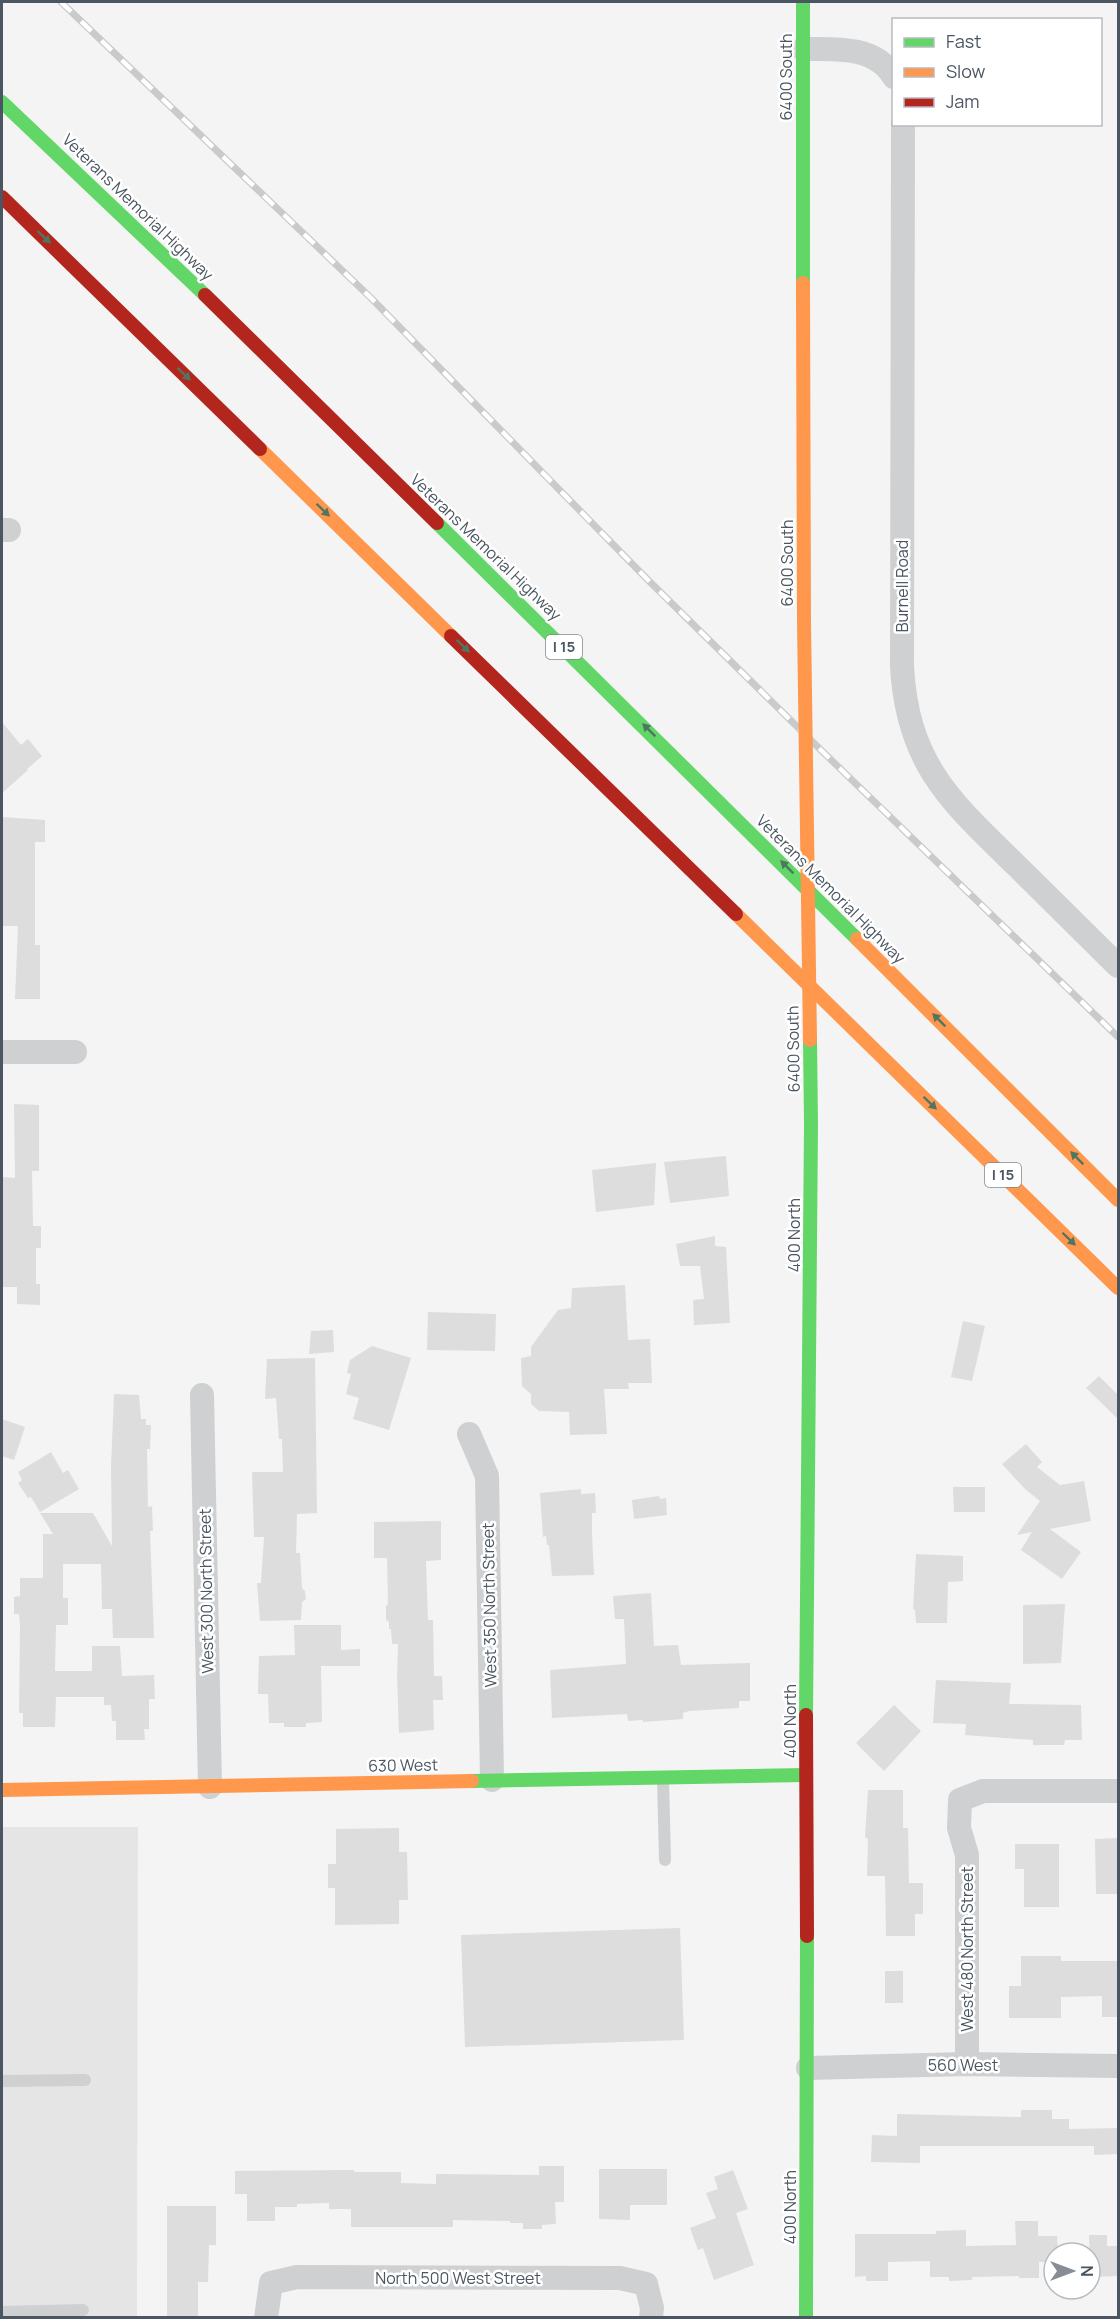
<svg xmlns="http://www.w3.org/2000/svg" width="1120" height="2319" font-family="Manrope,sans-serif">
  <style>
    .education { fill: #e6e5e6 }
    .building { fill: #ddddde }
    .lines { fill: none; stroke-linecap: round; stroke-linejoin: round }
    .lane { stroke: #ced0d2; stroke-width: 12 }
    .street { stroke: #ced0d2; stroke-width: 24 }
    .fast { stroke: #63d668; stroke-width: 14 }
    .slow { stroke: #ff974d; stroke-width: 14 }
    .jam { stroke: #b3261e; stroke-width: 14 }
    .rail-casing { stroke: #c9cacc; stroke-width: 7 }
    .rail { stroke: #fff; stroke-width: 4.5; stroke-dasharray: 14; stroke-linecap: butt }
    .fast-bridge { stroke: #63d668; stroke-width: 14 }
    .slow-bridge { stroke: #ff974d; stroke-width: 14 }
    .oneway { fill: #507663 }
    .labels { text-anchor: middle; stroke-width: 5; stroke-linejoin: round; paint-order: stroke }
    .shield { fill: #fff; stroke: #808990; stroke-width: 1.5 }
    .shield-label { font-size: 15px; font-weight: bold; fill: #4a5661 }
    .street-label { font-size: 16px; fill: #4a5661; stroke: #fff }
  </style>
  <rect width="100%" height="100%" fill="#f4f4f4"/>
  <!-- education -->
  <polygon class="education" points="2,1827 138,1827 137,2317 2,2318"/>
  <!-- building -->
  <g class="building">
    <polygon points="2,722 21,745 28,739 42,756 27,769 28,770 2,793"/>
    <polygon points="2,817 45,820 45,842 35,842 35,945 40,945 40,999 15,999 18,926 2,926"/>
    <polygon points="14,1104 39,1105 39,1171 32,1171 33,1226 41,1226 41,1248 36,1248 36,1284 40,1284 40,1305 17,1304 17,1287 2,1287 2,1177 15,1178"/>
    <polygon points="726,1156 729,1196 670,1203 664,1162"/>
    <polygon points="656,1163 654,1205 596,1212 592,1170"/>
    <polygon points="715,1236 715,1246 726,1247 730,1323 694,1325 693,1300 704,1299 700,1266 680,1266 676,1244"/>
    <polygon points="625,1285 628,1340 650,1339 652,1383 628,1383 629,1389 604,1389 607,1434 570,1435 569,1412 539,1411 531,1404 531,1394 522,1386 521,1358 531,1356 531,1347 558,1310 571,1308 572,1288"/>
    <polygon points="428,1312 496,1314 495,1351 427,1350"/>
    <polygon points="963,1321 985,1326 972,1381 951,1377"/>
    <polygon points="333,1330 334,1352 309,1354 311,1331"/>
    <polygon points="372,1346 411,1358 389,1430 353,1419 359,1398 346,1394 351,1374 347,1373 350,1360"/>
    <polygon points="315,1358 317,1513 297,1514 296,1553 300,1553 302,1588 305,1591 306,1599 302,1602 301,1620 260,1621 257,1583 261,1583 264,1537 254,1537 252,1472 283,1472 282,1439 279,1439 276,1398 265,1399 267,1359"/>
    <polygon points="1099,1376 1119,1396 1119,1420 1086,1388"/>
    <polygon points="114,1394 139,1395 141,1419 146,1419 146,1425 151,1425 150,1449 147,1449 148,1507 152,1506 153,1531 150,1531 154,1638 113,1638 112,1609 102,1609 101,1564 63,1564 63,1598 68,1598 68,1625 56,1625 55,1671 92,1671 92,1646 120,1646 122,1676 154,1675 155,1699 149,1699 149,1729 144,1729 145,1740 116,1740 116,1721 112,1721 111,1705 104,1705 104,1697 56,1697 55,1727 23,1727 23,1713 19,1713 20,1625 19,1614 14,1614 14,1597 20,1596 20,1578 43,1578 43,1534 53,1534 40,1513 93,1513 112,1546 111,1466"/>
    <polygon points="2,1419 25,1427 14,1460 2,1456"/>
    <polygon points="1026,1444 1042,1462 1037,1467 1060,1485 1084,1481 1091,1521 1050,1529 1081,1552 1062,1579 1021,1550 1032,1532 1017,1535 1040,1501 1025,1489 1002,1464"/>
    <polygon points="51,1452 63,1473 68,1470 79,1489 40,1512 31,1497 28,1498 18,1483 22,1480 18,1472"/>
    <polygon points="953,1487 985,1487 985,1512 954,1512"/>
    <polygon points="581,1489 581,1494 595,1493 596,1513 592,1513 592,1534 594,1575 552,1576 549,1545 547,1545 546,1536 543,1537 540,1493"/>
    <polygon points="659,1496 660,1499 666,1498 667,1515 634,1519 632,1500"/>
    <polygon points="441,1521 441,1560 426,1561 428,1620 433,1620 434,1676 442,1676 443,1700 433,1700 434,1730 399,1733 397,1677 398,1644 392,1644 391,1629 389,1629 389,1622 386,1620 386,1606 388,1604 387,1558 374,1558 374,1522"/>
    <polygon points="916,1554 963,1556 963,1581 948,1582 947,1623 916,1623 915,1609 913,1610"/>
    <polygon points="651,1593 654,1646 678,1645 681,1665 750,1663 750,1701 739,1701 739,1708 689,1711 683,1713 683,1719 643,1722 643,1720 628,1721 627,1714 552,1718 550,1670 626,1664 624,1619 615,1619 613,1596"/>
    <polygon points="1065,1604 1061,1663 1023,1664 1023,1605"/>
    <polygon points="294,1625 341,1625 341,1650 360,1649 360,1666 321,1666 322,1722 306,1723 306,1727 284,1727 284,1723 269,1723 268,1694 258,1694 259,1656 295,1655"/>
    <polygon points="936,1680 1011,1683 1009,1704 1081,1705 1082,1740 1065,1740 1064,1745 1033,1745 1033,1740 965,1735 966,1724 933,1723"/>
    <polygon points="894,1705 921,1731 884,1771 856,1743"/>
    <polygon points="868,1790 903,1790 903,1828 908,1828 909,1883 923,1883 923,1914 915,1914 915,1936 886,1936 885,1876 867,1876 868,1839 865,1837"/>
    <polygon points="399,1828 399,1852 407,1852 408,1900 399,1900 399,1924 335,1925 335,1888 328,1888 328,1864 336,1864 336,1829"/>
    <polygon points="1119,1838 1119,1894 1096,1894 1095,1839"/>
    <polygon points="1015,1844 1059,1844 1059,1907 1024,1907 1024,1869 1015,1869"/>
    <polygon points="680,1928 684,2040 465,2047 461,1935"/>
    <polygon points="1021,1956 1061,1956 1061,1961 1119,1961 1119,2017 1102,2017 1102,1996 1061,1997 1061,2018 1009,2018 1009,1986 1021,1986"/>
    <rect x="885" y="1971" width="18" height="32"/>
    <polygon points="1021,2110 1052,2110 1052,2119 1069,2119 1069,2129 1119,2128 1119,2154 1094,2155 1094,2146 920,2146 920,2163 871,2162 872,2135 897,2136 897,2114 1021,2117"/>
    <polygon points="539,2166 564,2166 564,2202 555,2202 556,2224 542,2225 542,2229 523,2229 523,2223 510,2223 510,2221 453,2220 453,2227 351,2227 351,2209 329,2209 329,2203 297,2204 297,2207 275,2207 275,2221 247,2221 247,2194 235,2194 235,2171 354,2170 354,2172 401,2172 401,2183 436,2184 436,2174 539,2175"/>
    <polygon points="599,2169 667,2169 667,2205 630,2205 630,2220 599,2219"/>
    <polygon points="733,2170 748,2209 736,2213 754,2265 714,2280 703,2248 698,2250 690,2228 716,2218 706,2193 718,2189 714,2177"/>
    <polygon points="167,2206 216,2206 216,2245 209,2245 208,2282 198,2282 198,2318 167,2318"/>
    <polygon points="1015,2221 1038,2221 1038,2236 1057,2236 1058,2253 1054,2253 1054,2262 1039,2262 1039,2278 1019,2278 1019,2276 972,2277 972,2280 949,2281 949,2277 930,2277 930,2261 888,2262 888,2281 866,2281 866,2276 855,2277 855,2234 936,2234 936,2231 966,2230 966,2246 1016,2245"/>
    <polygon points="1089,2235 1107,2235 1107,2246 1119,2246 1119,2276 1090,2277"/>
  </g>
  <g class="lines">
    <!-- lane -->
    <g class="lane">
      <polyline points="663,1778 665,1860"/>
      <polyline points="2,2081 85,2080"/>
      <polyline points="2,2312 83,2310"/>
    </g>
    <!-- street -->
    <g class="street">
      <path d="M 803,49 C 834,49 875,45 894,77"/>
      <path d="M 903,124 L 902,666 C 907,764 951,802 1017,866 C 1051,900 1085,933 1118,966"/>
      <polyline points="2,530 9,530"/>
      <polyline points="2,1052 75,1052"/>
      <polyline points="202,1395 210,1787"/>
      <polyline points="469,1434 487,1476 492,1780"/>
      <polyline points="967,2064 967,1855 959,1828 960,1800 983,1791 1118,1791"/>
      <polyline points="808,2068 967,2064 1118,2066"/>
      <polyline points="266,2318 271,2283 297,2277 620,2278 646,2284 652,2308 651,2318"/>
    </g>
    <!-- fast -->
    <g class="fast">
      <polyline points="803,2 803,283"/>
      <polyline points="2,102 205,295"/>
      <polyline points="437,523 857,939"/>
      <polyline points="806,1715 811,1124"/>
      <polyline points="472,1781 806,1775"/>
      <polyline points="806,2318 807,1936"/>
    </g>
    <!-- slow -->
    <g class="slow">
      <polyline points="803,283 804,622"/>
      <polyline points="260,449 451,636"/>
      <polyline points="736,914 1118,1288"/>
      <polyline points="857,939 1118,1200"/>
      <polyline points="2,1790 472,1781"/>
    </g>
    <!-- jam -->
    <g class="jam">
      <polyline points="2,197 260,449"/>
      <polyline points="205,295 437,523"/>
      <polyline points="451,636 736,914"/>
      <polyline points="806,1715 807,1936"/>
    </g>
    <defs>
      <polyline id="rail" points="61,2 370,297 648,580 824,753 1118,1037"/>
    </defs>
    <!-- rail casing -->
    <use href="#rail" class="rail-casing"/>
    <!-- rail -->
    <use href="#rail" class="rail"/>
    <!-- fast-bridge -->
    <polyline class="fast-bridge" points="810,1040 811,1124"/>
    <!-- slow-bridge -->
    <polyline class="slow-bridge" points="804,622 810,1040"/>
  </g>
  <!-- one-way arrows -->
  <defs><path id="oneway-solid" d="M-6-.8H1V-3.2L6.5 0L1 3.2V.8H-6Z" transform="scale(1.5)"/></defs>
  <g class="oneway">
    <use href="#oneway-solid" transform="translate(44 237) rotate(43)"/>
    <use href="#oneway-solid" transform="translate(184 374) rotate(44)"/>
    <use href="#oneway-solid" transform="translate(323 510) rotate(44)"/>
    <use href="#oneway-solid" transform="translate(463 646) rotate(44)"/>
    <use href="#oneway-solid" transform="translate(649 730) rotate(-135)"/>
    <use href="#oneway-solid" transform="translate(787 867) rotate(-135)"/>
    <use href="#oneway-solid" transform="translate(939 1020) rotate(-135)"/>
    <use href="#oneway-solid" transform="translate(930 1103) rotate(44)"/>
    <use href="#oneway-solid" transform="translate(1077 1158) rotate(-135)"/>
    <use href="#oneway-solid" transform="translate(1069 1239) rotate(44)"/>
  </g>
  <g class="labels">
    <!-- shield labels -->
    <g class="shield">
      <rect x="546" y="635" width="36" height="24" rx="4.5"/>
      <rect x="985" y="1163" width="36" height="24" rx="4.5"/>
    </g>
    <g class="shield-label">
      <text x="564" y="652">I 15</text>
      <text x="1003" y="1180">I 15</text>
    </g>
    <!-- street labels -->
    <g class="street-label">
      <text transform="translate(786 77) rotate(-90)" y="6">6400 South</text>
      <text transform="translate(138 207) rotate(44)" y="6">Veterans Memorial Highway</text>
      <text transform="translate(486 547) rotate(44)" y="6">Veterans Memorial Highway</text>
      <text transform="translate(787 563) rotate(-90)" y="6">6400 South</text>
      <text transform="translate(902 586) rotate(-90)" y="6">Burnell Road</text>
      <text transform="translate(831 889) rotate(45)" y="6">Veterans Memorial Highway</text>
      <text transform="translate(793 1049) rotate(-91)" y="6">6400 South</text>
      <text transform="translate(794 1235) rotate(-90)" y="6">400 North</text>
      <text transform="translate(206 1591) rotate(-91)" y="6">West 300 North Street</text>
      <text transform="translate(489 1605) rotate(-91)" y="6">West 350 North Street</text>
      <text transform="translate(790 1721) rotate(-90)" y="6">400 North</text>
      <text transform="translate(403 1765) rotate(-1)" y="6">630 West</text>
      <text transform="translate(967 1949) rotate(-90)" y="6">West 480 North Street</text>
      <text x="963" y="2071">560 West</text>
      <text transform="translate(790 2207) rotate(-90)" y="6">400 North</text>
      <text x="458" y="2284">North 500 West Street</text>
    </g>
  </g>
  <!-- border -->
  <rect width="1120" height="2319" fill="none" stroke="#4a5661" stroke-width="6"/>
  <!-- legend -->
  <rect x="892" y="18" width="210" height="108" fill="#ffffff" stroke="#b7bbc0" stroke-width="1.5"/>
  <rect x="904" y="38" width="30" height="9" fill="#63d668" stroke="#b7bbc0" stroke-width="1.5"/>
  <text x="946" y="48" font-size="18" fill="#4a5661">Fast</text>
  <rect x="904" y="68" width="30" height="9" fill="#ff974d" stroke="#b7bbc0" stroke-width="1.5"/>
  <text x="946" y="78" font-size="18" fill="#4a5661">Slow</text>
  <rect x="904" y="98" width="30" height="9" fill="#b3261e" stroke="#b7bbc0" stroke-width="1.5"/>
  <text x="946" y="108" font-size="18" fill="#4a5661">Jam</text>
  <!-- north arrow -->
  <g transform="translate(1072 2271) rotate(90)"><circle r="28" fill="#ffffff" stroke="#b7bbc0" stroke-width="1.5"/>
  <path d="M0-4.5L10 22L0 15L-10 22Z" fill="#868d94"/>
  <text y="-9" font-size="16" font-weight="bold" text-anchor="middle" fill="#4a5661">N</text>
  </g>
</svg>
